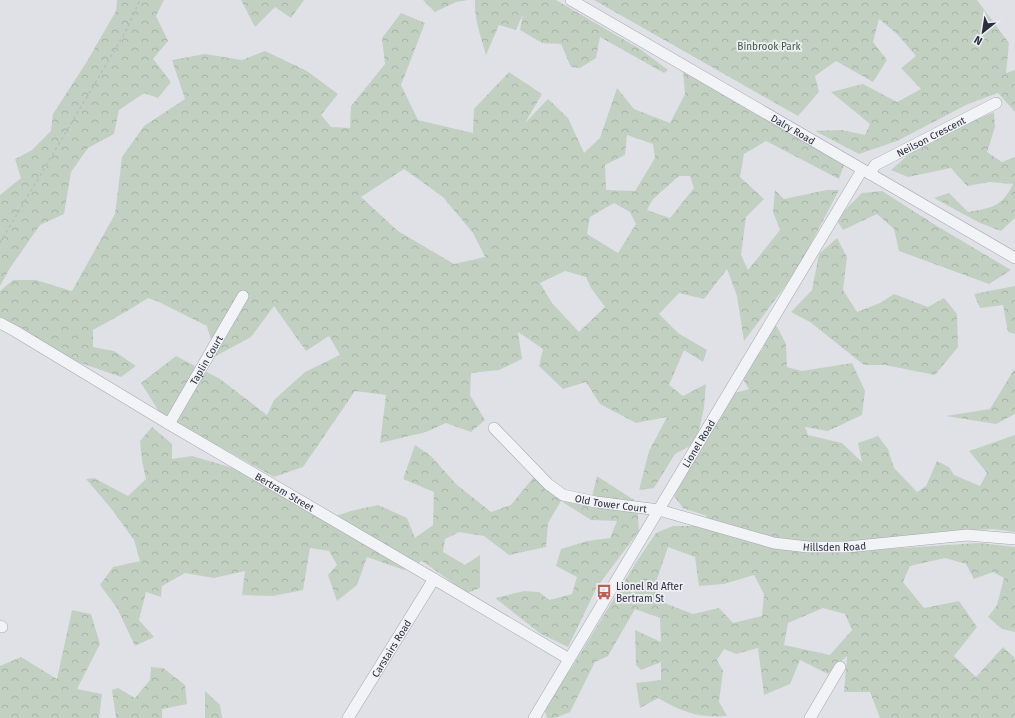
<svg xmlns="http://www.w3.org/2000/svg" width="1015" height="718" font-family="'Fira Sans',sans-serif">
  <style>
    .forest { fill: url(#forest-crowns); fill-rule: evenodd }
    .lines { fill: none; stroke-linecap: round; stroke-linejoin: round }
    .minor-casing { stroke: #a6a7b1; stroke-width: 12 }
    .path { stroke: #babcc2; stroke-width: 1.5; stroke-dasharray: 3 3; stroke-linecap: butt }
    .minor { stroke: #f2f3f6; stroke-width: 11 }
    .labels { text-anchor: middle; stroke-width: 3.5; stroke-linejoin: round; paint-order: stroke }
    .park-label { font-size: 10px; fill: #39573b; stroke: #eff0f5 }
    .street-label { font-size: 10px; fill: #2b2d3d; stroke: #eff0f5 }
    .poi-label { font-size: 10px; fill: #2b2d3d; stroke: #eff0f5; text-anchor: start }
  </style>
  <defs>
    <pattern id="forest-crowns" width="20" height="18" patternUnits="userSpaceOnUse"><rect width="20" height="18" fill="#c2d0c2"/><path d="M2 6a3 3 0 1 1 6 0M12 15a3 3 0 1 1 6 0" fill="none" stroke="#a7b3a8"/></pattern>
  </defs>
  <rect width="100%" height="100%" fill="#e0e1e7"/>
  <!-- forest -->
  <g class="forest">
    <polygon points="117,0 164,0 156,16 168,41 153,59 171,82 158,98 144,93 119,110 114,134 88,148 71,172 64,214 40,225 10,268 0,286 0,195 21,178 15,159 32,150 51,131 53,114 86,63 116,11"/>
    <polygon points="241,0 304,0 291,18 275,7 255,27"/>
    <polygon points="423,0 468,0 456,2 435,12"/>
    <path d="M 475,0 L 556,0 L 640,49 L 668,70 L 664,73 L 600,37 L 596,58 L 580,68 L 571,67 L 561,44 L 542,43 L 520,30 L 523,14 L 516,30 L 499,25 L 486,55 C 481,37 474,19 475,0 Z"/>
    <polygon points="594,0 977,0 1009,43 1006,73 1015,70 1015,112 998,93 968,104 897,141 859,154 815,131 842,130 865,135 870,124 831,92 863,84 897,102 921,89 901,68 916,56 897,34 879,19 873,42 887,60 873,82 836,61 815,76 819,92 798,116"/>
    <path d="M 401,13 L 425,23 L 401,85 L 418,120 L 473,133 L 474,109 L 509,72 L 542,94 L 525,123 L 548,99 L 568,118 L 584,153 L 600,138 L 617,88 L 634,109 L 670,123 L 685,94 L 683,70 L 844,165 L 839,179 L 766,141 L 744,154 L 740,177 L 764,199 L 746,217 L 741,255 L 748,270 L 780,230 L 773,212 L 775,190 L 784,199 L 827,190 L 839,190 L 796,272 L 744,341 L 737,296 L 727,269 L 704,299 L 679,293 L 659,314 L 678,333 L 707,350 L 703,362 L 684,350 L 669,385 L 683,396 L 706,384 L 704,408 L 696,443 L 675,454 L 654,488 L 639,490 L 649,451 L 667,417 L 636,423 L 600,404 L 586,382 L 563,389 L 539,366 L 543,349 L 518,332 L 522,359 L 499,370 L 471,373 L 470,395 L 485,420 L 471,432 L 446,423 L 426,432 L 380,443 L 386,395 L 355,391 L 303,467 L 274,477 L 160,413 L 141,383 L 176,356 L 220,379 L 267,415 L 274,400 L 305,372 L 340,355 L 329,336 L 306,351 L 274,306 L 251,337 L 216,356 L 207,326 L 157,301 L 148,298 L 129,310 L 93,330 L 93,347 L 114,351 L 136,366 L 121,377 L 78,362 L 33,340 L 4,318 L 0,317 L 0,291 L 13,280 L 36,280 L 72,291 L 115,214 L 122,157 L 144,126 L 185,99 L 172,60 L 205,54 L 242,60 L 265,51 L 307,71 L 338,94 L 321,115 L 331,127 L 350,128 L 351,106 L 385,64 L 382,38 ZM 627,135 L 653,144 L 655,158 L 635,191 L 606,190 L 605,165 L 625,155 ZM 404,169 L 443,197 L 473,233 L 485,257 L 454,264 L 398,231 L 361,197 ZM 679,176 L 690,176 L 694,188 L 670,218 L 647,210 L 653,199 ZM 614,203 L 630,212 L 636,224 L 618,253 L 587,234 L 590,217 ZM 565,271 L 586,277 L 591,288 L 605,307 L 579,332 L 552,303 L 540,283 Z"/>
    <path d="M 994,112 L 995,127 L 987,152 L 1002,162 L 1015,157 L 1015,218 L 1001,231 L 980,223 L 934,198 L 949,193 L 968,212 C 991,208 1002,207 1013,184 L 990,182 L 967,186 L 951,168 L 908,177 L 891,170 L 923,142 Z"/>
    <polygon points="882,191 937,226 1011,270 989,284 899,251 894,229 877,214 843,230 836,219 862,193"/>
    <polygon points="837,238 847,257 843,290 857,312 880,303 894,294 928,307 944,298 957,314 958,347 935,375 885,365 864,365 810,322 791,312 812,290 819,254"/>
    <polygon points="1015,286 1015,334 1008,332 1003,305 980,308 974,294"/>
    <path d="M 775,323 L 786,344 L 787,367 L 802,371 L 852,363 L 865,391 L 862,415 L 828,431 L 805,427 L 808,435 L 842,443 L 862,462 L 858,443 L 878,436 L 888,449 L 894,468 L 917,492 L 926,486 L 937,461 L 949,467 L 954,475 L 980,486 L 987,473 L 969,451 L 1015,435 L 1015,532 L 993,529 L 947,532 L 866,542 L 886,549 L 979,543 L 1015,547 L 1015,632 L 1002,629 L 988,617 L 997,605 L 1004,578 L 993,572 L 974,579 L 966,564 L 945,558 L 910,566 L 903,582 L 924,608 L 959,601 L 977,627 L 954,656 L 976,677 L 1003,647 L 1015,658 L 1015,718 L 880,718 L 870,692 L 844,692 L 847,656 L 828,674 L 800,660 L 790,684 L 764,695 L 758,648 L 736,654 L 724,649 L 717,660 L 723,671 L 719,702 L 727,716 C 698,718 682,712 658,698 L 640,708 L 636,683 L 661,680 L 661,662 L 641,670 L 636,665 L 635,630 L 661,642 L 660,618 L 635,609 L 608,656 L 595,662 L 570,712 L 555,718 L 547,718 L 543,706 L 572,667 L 637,561 L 656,533 L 673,526 L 700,526 L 707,516 L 683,508 L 674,496 L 728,395 L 749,389 L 741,376 L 762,350 ZM 668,547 L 695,557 L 699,586 L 724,584 L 754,575 L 764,594 L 762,616 L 733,623 L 719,608 L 693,614 L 667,604 L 654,588 ZM 823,608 L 845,614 L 852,630 L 830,655 L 784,645 L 788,623 Z"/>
    <polygon points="1015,368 1015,414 996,424 946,416 990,409"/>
    <polygon points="152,427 172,444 172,459 192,456 233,468 323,520 351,511 378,505 407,518 415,538 433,525 434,492 403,479 415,445 431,456 456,484 491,512 511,505 541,468 557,495 591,501 597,476 637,502 639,531 597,587 568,647 541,634 495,598 524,591 539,592 549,600 572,594 577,577 556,566 561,549 587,541 610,538 617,521 591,520 561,501 548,523 546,547 509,555 484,536 459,532 445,539 443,552 465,565 480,555 480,588 467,593 422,561 404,570 367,557 357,585 337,601 328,575 337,565 329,551 310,548 303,590 273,596 242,595 245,571 214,578 185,573 162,586 161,597 146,592 139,620 154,637 135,646 117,608 100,585 113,567 140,561 134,540 110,507 86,479 94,478 128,496 146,479 142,461 140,441"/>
    <polygon points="72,610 91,614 100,644 77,689 102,694 99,718 0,718 0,666 21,657 57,679"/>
    <polygon points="151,667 163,668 185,685 187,704 162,709 162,718 116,718 112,690 118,688 135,698 150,680"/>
    <polygon points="205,691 220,705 222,718 205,718"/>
  </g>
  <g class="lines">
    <defs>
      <g id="minor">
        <path id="s1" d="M 571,0 L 1015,258"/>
        <path id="s2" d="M 870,174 L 875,165 L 996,103"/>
        <path id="s3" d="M 0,323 L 15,331 L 169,424 L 434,579 L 569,659"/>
        <path id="s4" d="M 169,424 L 243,296"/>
        <path id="s5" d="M 494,428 L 548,484 L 563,495 L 596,502 L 659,510 L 774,543 L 808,547 L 847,547 L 967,535 L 1015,539"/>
        <polyline points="0,626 2,627"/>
        <path id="s6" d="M 348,718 L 434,579"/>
        <path id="s7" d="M 534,718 L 862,170"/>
        <polyline points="810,718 840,667"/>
      </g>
    </defs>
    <!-- minor casing -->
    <use href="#minor" class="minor-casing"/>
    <!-- path -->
    <polyline class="path" points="0,243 126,31 140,0"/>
    <!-- minor -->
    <use href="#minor" class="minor"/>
  </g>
  <!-- icons -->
  <defs>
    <symbol id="bus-bare" viewBox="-9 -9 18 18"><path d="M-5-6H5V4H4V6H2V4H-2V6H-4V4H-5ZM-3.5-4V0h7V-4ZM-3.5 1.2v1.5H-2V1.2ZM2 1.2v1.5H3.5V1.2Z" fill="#bf5c53" stroke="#eff0f5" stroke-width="2.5" paint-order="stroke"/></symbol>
  </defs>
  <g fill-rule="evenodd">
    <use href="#bus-bare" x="593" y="581" width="22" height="22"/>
  </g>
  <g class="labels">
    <!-- park labels -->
    <g class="park-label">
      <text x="769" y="50">Binbrook Park</text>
    </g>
    <!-- street labels -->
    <g class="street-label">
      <text dy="4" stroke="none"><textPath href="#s1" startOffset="257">Dalry Road</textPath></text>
      <text dy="4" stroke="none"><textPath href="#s2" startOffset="73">Neilson Crescent</textPath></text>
      <text dy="4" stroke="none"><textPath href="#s4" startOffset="74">Taplin Court</textPath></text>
      <text dy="4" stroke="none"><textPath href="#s7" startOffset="320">Lionel Road</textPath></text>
      <text dy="4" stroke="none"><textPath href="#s3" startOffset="331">Bertram Street</textPath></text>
      <text dy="4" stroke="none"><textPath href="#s5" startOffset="145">Old Tower Court</textPath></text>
      <text dy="4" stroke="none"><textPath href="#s5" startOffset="374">Hillsden Road</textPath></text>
      <text dy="4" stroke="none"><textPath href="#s6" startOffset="82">Carstairs Road</textPath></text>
    </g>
    <!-- poi labels -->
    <g class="poi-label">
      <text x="616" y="590">Lionel Rd After<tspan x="616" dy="12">Bertram St</tspan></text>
    </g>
  </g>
  <!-- north arrow -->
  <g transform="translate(983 32) rotate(210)" stroke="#eff0f5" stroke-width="3" paint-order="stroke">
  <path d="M0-3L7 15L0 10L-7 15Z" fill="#2b2d3d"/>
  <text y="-6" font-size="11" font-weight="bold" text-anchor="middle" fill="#2b2d3d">N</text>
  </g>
</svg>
